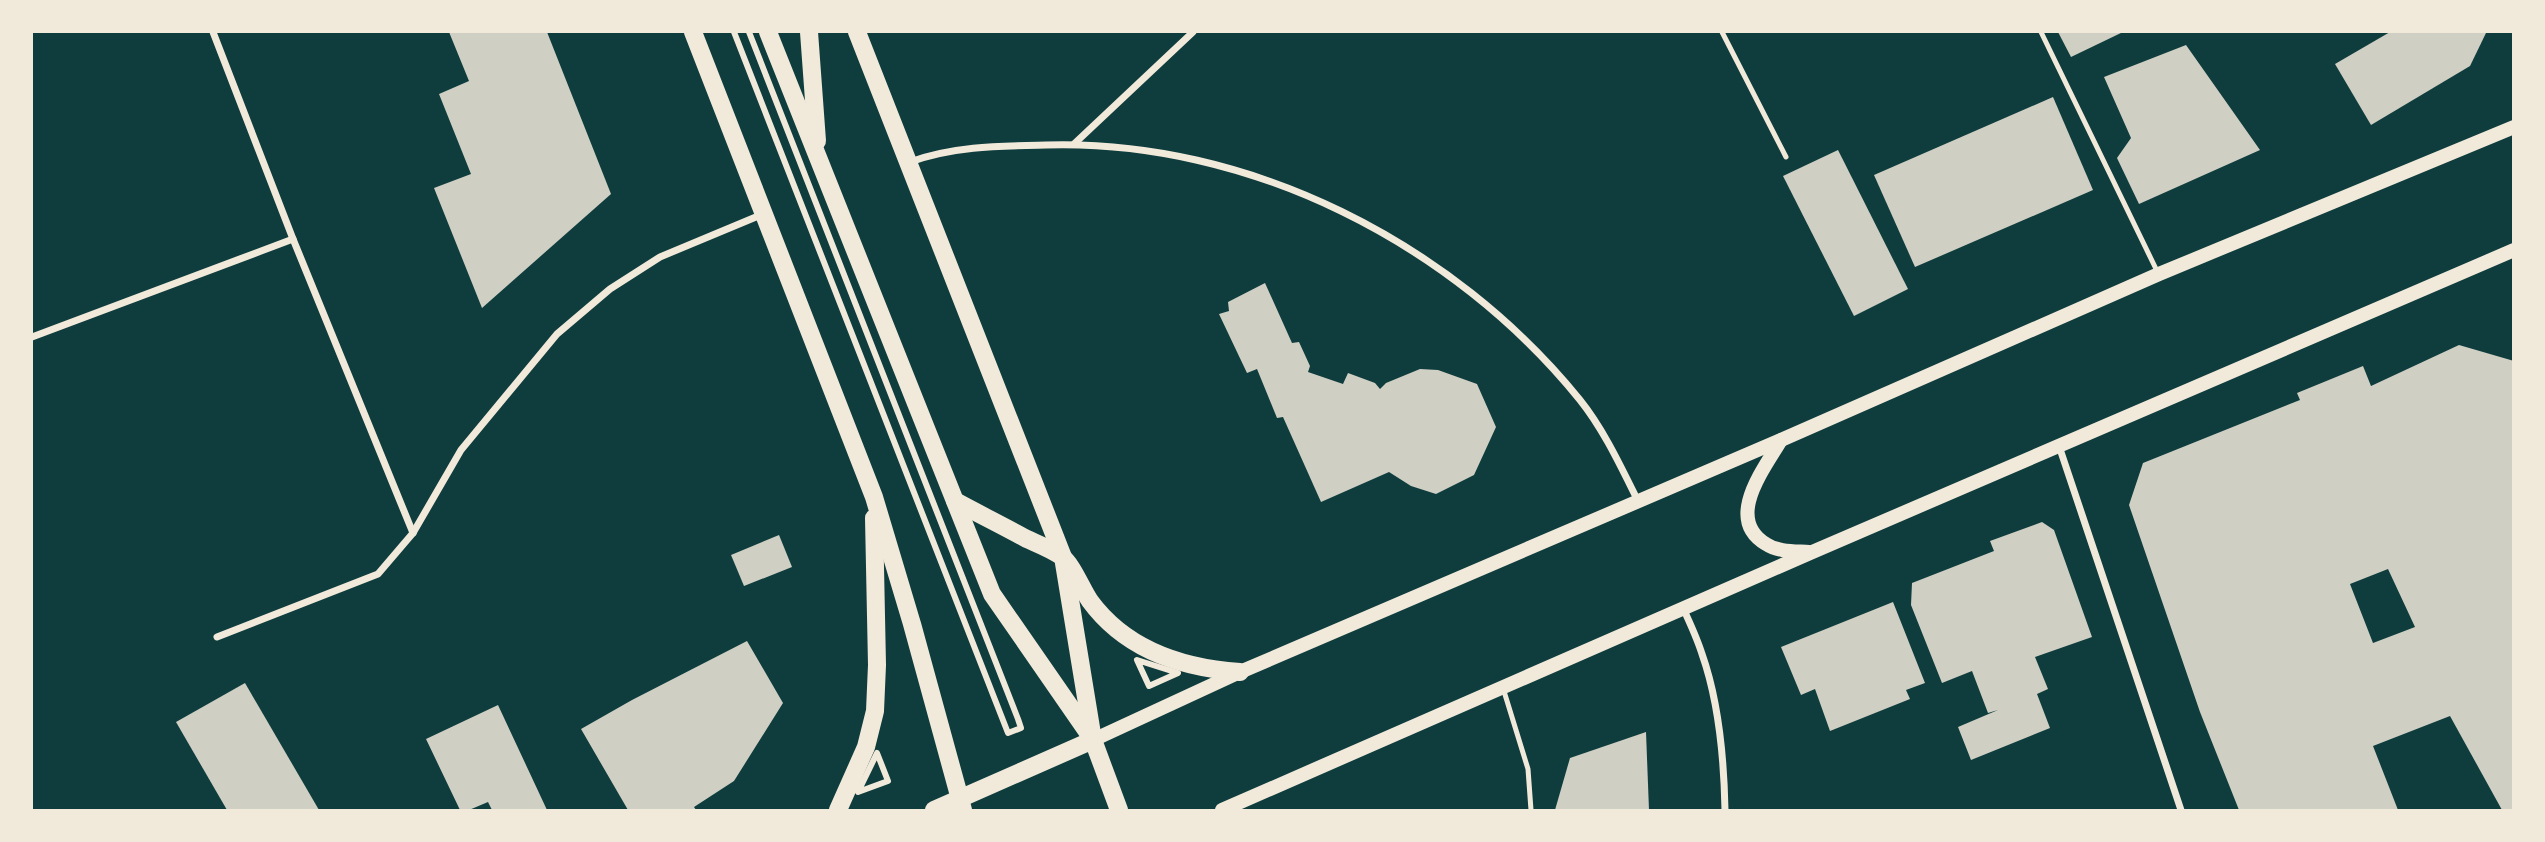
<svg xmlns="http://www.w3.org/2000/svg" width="2545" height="842" font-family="Arial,sans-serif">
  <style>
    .building { fill: #cfcfc3; fill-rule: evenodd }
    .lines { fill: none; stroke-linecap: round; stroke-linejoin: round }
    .service { stroke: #f1e9da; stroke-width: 5 }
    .pedestrian { stroke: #f1e9da; stroke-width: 6 }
    .minor { stroke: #f1e9da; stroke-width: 7 }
    .secondary { stroke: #f1e9da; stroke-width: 14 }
    .primary { stroke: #f1e9da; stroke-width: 18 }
  </style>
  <rect width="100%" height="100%" fill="#0f3d3e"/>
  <!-- building -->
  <g class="building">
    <polygon points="449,32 547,32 611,194 482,308 434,188 471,174 439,94 469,81"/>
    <polygon points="2058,32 2123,32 2071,57"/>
    <polygon points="2390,32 2485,32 2486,33 2470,66 2371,125 2335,64"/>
    <polygon points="2186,45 2260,150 2139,204 2117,158 2131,138 2104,77"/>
    <polygon points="2053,97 2093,190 1915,267 1874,175"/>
    <polygon points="1838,150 1908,289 1854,316 1783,176"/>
    <polygon points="1265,283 1292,343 1299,342 1310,366 1308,372 1343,384 1348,373 1375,383 1380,389 1386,383 1420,369 1438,370 1477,384 1496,427 1474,475 1436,494 1411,486 1389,472 1321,502 1283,417 1277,418 1257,369 1247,373 1219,314 1229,311 1228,302"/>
    <path d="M 2459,345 L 2514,361 L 2514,810 L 2502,810 L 2450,716 L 2373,746 L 2398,810 L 2239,810 L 2200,712 L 2129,505 L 2143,463 L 2300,400 L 2297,393 L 2363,366 L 2371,386 ZM 2388,569 L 2415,627 L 2373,643 L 2350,584 Z"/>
    <polygon points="2042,522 2054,530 2092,637 2035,657 2048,689 2037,694 2050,728 1971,760 1958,727 1998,710 1988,713 1972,671 1942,683 1911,605 1912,583 1994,551 1990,541"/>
    <polygon points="779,535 792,567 744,586 731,555"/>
    <polygon points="1893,602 1925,683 1906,690 1910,699 1830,731 1815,689 1801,695 1781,647"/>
    <polygon points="747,641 783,703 734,781 694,807 696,810 628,810 581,729 632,700"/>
    <polygon points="245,683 319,810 227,810 176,722"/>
    <polygon points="498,705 547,810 492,810 488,802 469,810 460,810 426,739"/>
    <polygon points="1646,732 1649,810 1555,810 1570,758"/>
  </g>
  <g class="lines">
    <!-- service -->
    <g class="service">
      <polyline points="1722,32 1786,157"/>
      <polyline points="2041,32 2157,271"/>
      <polyline points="1503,688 1528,769 1531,810"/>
    </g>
    <!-- pedestrian -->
    <g class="pedestrian">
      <polyline points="734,32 1008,733 1021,728 1018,719 749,32"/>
      <polygon points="1137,660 1178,673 1149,686"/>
      <polygon points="877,753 888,781 858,792"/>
    </g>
    <!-- minor -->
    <g class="minor">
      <polyline points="213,32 293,239 413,533"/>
      <polyline points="1074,144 1193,32"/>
      <path d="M 910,162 C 954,146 1000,146 1046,145 C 1249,139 1453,243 1580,400 C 1604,430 1621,467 1638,501"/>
      <polyline points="32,337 293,239"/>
      <polyline points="2059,446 2181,810"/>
      <path d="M 1683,608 C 1690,623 1697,638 1702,654 C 1719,702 1724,759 1725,810"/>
      <polyline points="217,637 378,574 413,533 461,450 557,334 610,289 660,257 763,214"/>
    </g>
    <!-- secondary -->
    <g class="secondary">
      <path d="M 1781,440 C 1764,469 1724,519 1766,544 C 1778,552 1795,551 1809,552"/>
      <polyline points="1093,740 1240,672 1781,440 2159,274 2514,127"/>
      <polyline points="1222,810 1810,553 2514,250"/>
    </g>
    <!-- primary -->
    <g class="primary">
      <polyline points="693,32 874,497 912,624 963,810"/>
      <polyline points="768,32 992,594 1089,734"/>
      <polyline points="809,32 817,141"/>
      <polyline points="857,32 1063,557 1093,740 1119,810"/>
      <path d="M 955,501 C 979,514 1003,526 1027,539 C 1038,544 1051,549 1061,556 C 1073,565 1081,588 1090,601 C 1126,650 1182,668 1240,672"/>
      <polyline points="838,810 866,747 875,711 877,665 874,518"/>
      <polyline points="934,810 1093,740"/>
    </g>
  </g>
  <!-- border -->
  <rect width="2545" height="842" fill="none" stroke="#f1e9da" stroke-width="66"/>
</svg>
